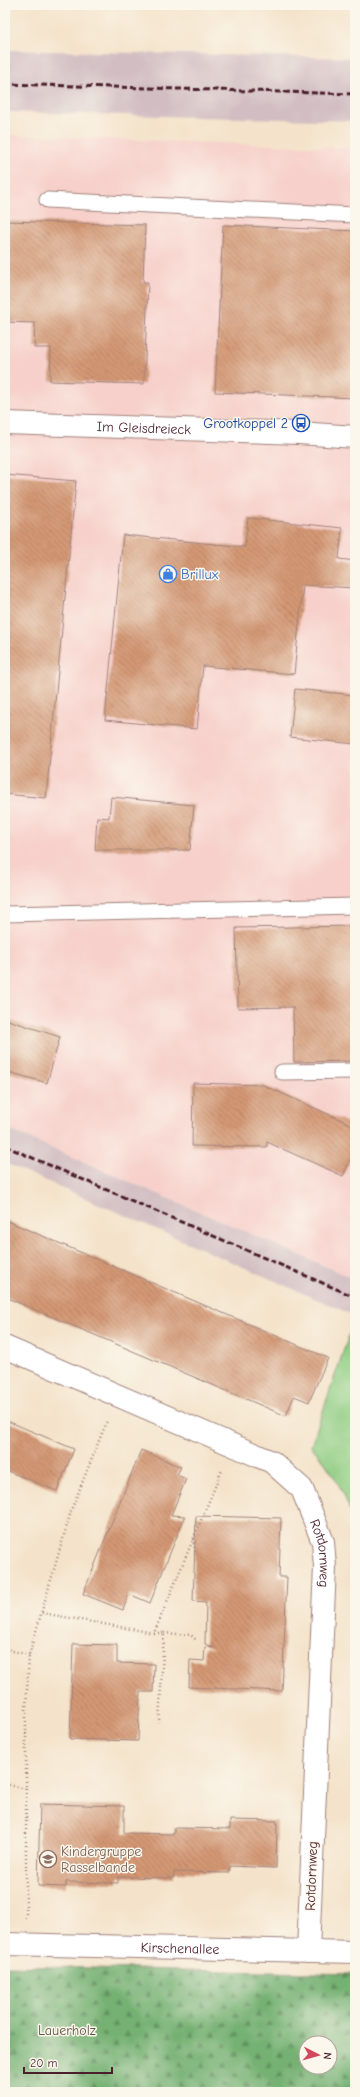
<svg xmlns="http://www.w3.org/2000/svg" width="360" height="2097" font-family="'Comic Neue',sans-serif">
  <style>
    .built { fill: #f7d0cb }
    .railway { fill: #d2bec2 }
    .forest { fill: url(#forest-firs); stroke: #5f684e; fill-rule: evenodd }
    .green { fill: #91ce84; stroke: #6e7658 }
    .building { fill: url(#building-back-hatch) }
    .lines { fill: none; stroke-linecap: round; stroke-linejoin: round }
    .lane-casing { stroke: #9f817a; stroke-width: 17 }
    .street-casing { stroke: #9f817a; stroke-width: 24 }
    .secondary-casing { stroke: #9f817a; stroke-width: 24 }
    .path { stroke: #9f817a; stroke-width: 2.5; stroke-dasharray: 1 3; stroke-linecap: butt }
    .lane { stroke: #fff; stroke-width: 15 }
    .street { stroke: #fff; stroke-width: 22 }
    .secondary { stroke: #fff; stroke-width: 22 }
    .rail { stroke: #4a1f2b; stroke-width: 3; stroke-dasharray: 6 3; stroke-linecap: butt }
    .labels { text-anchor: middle; stroke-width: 3; stroke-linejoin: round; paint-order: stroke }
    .transit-label { font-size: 14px; fill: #164399; stroke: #fbf7ec; text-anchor: end }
    .street-label { font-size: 14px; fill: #4a1f2b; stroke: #fbf7ec }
    .shop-label { font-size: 14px; fill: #366cbe; stroke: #fbf7ec; text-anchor: start }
    .education-label { font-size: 14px; fill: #785e54; stroke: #fbf7ec; text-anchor: start }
    .park-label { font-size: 14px; fill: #5f5446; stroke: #fbf7ec }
  </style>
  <defs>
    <pattern id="forest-firs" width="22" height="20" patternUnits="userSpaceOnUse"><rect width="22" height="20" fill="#74b172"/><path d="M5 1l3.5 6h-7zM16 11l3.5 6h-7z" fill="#618f5e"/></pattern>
    <pattern id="building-back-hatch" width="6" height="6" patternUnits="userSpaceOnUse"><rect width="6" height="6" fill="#d49875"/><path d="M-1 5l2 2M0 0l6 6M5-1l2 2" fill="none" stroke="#ae7b60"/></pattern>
  </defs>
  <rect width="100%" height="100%" fill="#fbf7ec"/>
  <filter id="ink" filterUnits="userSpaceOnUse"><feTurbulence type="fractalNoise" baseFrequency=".025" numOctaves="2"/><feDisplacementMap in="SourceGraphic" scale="8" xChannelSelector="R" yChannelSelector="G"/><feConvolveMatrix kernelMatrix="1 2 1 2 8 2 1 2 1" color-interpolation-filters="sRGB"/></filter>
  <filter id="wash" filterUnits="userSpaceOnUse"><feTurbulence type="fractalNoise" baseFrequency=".012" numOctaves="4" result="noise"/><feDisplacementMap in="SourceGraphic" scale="16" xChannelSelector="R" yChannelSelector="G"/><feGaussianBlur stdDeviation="0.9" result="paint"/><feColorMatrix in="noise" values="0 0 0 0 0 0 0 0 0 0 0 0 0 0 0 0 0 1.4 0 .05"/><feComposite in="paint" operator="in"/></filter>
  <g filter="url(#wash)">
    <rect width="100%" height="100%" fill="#f4e3ca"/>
    <!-- built -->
    <polygon class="built" points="5,135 355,148 355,1279 5,1128"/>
    <!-- railway -->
    <g class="railway">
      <polygon points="5,50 355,58 355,121 5,112"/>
      <polygon points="5,1128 355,1279 355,1316 5,1163"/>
    </g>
    <!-- forest -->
    <path class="forest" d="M 5,1966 L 355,1974 L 355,2092 L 5,2092 ZM 306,2043 L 330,2043 L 330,2067 L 306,2067 Z"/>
    <!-- green -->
    <path class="green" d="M 354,1320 L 355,1320 L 355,1527 C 347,1496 333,1470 311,1446 Z"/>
    <g id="blocks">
      <!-- building -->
      <g class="building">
        <polygon points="5,221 145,225 143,282 148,282 144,384 50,381 51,348 34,348 35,323 5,322"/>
        <polygon points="223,225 355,231 355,398 215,392"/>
        <polygon points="5,475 76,481 46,798 5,794"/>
        <polygon points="248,518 342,528 339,559 355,561 355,588 303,585 294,674 203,666 197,729 105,720 123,535 245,547"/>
        <polygon points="295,689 355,695 355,744 290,737"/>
        <polygon points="111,797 194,805 190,850 95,850 97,817 109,818"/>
        <polygon points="355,926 355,1061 294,1062 293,1007 238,1008 236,928"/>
        <polygon points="5,1019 60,1037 47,1083 5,1071"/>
        <polygon points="193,1083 263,1085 355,1126 355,1149 343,1176 267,1142 267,1147 192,1146"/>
        <polygon points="5,1220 328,1358 309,1402 294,1396 286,1416 5,1297"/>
        <polygon points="5,1420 74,1449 57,1491 5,1470"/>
        <polygon points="141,1450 181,1467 177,1475 186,1479 171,1515 185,1516 150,1603 129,1594 123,1610 83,1594"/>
        <polygon points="196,1516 281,1518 279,1577 287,1577 282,1691 189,1687 190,1660 204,1661 205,1647 214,1648 205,1644 206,1602 193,1601"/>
        <polygon points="73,1644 117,1645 117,1663 154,1664 153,1692 140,1692 138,1741 70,1739"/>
        <polygon points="40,1804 124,1806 124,1833 174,1834 174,1828 230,1829 230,1820 277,1821 276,1868 230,1866 229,1873 174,1872 174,1878 118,1877 118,1883 66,1882 66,1887 38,1886"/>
      </g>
    </g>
  </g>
  <g filter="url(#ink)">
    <use href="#blocks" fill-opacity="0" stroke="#9f817a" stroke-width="1"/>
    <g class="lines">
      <defs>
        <g id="lane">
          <polyline points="47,200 355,215"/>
          <polyline points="5,914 355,906"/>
          <polyline points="282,1072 355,1071"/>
        </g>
        <g id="street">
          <path id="s1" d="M 5,423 L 299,433 L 355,437"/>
          <path id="s2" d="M 5,1347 L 272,1462 L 302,1489 L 323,1542 L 325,1567 L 308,1951"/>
        </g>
        <g id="secondary">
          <path id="s3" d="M 5,1944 L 355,1952"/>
        </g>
      </defs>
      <!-- lane casing -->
      <use href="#lane" class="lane-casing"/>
      <!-- street casing -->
      <use href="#street" class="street-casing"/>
      <!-- secondary casing -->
      <use href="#secondary" class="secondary-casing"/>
      <!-- path -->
      <g class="path">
        <polyline points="193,1539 196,1554"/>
        <polyline points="42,1613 154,1633 222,1470"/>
        <polyline points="154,1633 164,1633 159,1723"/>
        <polyline points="164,1633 191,1635 197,1641"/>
        <polyline points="5,1649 29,1655"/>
        <polyline points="5,1784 26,1789"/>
        <polyline points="26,1918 26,1708 29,1655 72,1508 107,1421"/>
      </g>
      <!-- lane -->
      <use href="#lane" class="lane"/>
      <!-- street -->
      <use href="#street" class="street"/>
      <!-- secondary -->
      <use href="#secondary" class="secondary"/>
      <!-- rail -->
      <g class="rail">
        <polyline points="5,84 355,94"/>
        <polyline points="5,1146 355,1297"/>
      </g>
    </g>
  </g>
  <!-- icons -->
  <defs>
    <symbol id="bus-ring" viewBox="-11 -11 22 22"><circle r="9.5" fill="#fbf7ec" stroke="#1a4fb4" stroke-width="1.5"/><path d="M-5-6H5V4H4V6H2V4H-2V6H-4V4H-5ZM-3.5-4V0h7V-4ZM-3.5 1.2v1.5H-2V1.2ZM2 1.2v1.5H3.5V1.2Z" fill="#1a4fb4"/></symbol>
    <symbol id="shop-ring" viewBox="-11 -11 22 22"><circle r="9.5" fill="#fbf7ec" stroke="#3f7fe0" stroke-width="1.5"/><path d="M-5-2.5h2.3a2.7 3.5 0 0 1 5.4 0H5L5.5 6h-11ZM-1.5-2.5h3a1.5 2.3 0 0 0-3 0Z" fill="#3f7fe0"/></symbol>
    <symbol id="school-ring" viewBox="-11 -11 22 22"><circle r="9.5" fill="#fbf7ec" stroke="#8d6e63" stroke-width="1.5"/><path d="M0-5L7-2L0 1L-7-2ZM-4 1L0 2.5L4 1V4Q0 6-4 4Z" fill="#8d6e63"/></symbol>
  </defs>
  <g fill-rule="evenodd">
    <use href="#bus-ring" x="291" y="413" width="20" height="20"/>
    <use href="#shop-ring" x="158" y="564" width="20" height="20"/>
    <use href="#school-ring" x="38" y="1849" width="20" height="20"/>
  </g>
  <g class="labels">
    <!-- transit labels -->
    <g class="transit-label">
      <text x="288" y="428">Grootkoppel 2</text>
    </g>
    <!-- street labels -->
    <g class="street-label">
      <text dy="5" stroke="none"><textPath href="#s1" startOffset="139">Im Gleisdreieck</textPath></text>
      <text dy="5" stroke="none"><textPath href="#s2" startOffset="399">Rotdornweg</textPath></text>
      <text transform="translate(311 1876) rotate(-88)" y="5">Rotdornweg</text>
      <text dy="5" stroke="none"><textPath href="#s3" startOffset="175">Kirschenallee</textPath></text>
    </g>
    <!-- shop labels -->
    <g class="shop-label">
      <text x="181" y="579">Brillux</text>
    </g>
    <!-- education labels -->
    <g class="education-label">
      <text x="61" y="1856">Kindergruppe<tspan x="61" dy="16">Rasselbande</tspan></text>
    </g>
    <!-- park labels -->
    <g class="park-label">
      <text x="67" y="2035">Lauerholz</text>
    </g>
  </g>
  <!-- margin -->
  <rect width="360" height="2097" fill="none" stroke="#fbf7ec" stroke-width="20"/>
  <!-- north arrow -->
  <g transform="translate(318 2055) rotate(96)"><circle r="19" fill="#fbf7ec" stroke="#b4a19f"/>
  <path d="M0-3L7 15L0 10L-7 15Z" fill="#d1495b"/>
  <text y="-6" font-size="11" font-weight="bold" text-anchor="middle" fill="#4a1f2b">N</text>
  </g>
  <!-- scale -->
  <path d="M24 2067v6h88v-6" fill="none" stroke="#4a1f2b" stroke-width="2"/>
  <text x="30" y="2067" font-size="12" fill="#4a1f2b" stroke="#fbf7ec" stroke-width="3" paint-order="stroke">20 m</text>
</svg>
